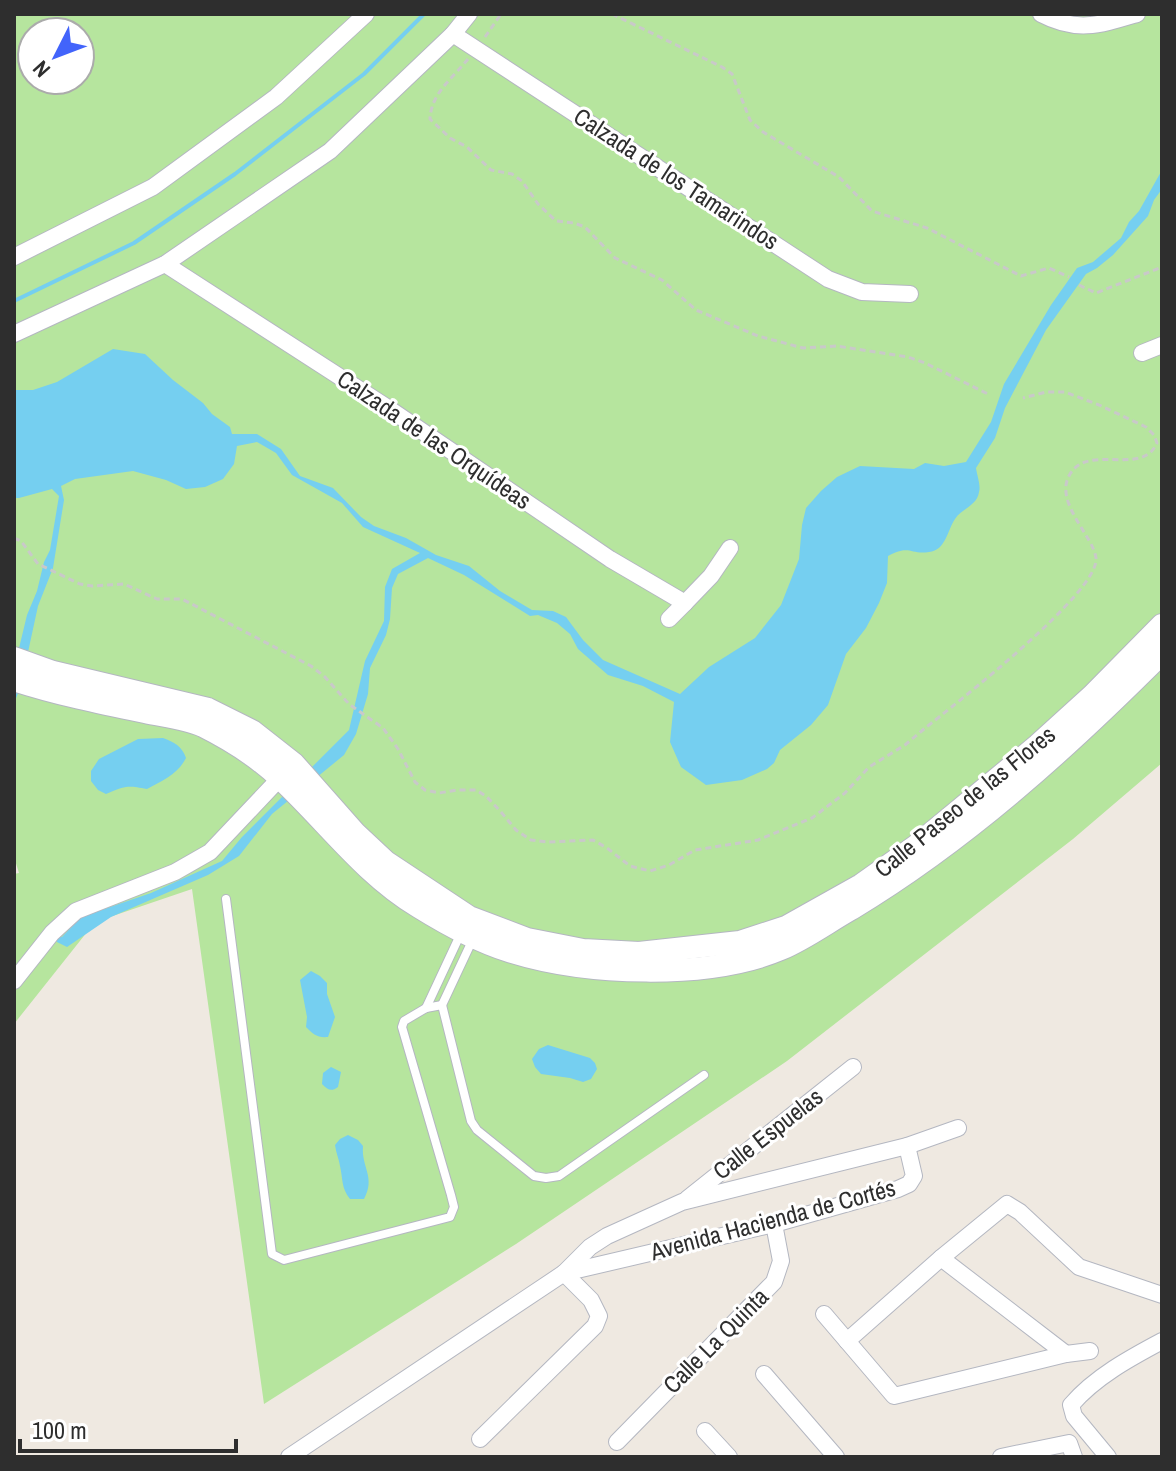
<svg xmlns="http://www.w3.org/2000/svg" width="1176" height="1471" font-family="'Archivo Narrow',sans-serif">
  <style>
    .green { fill: #b6e59e; fill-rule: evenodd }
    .water { fill: #75cff0 }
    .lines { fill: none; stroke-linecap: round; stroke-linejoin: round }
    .stream { stroke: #75cff0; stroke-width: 4 }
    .service-casing { stroke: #b4b7c1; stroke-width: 10 }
    .minor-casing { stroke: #b4b7c1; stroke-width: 18 }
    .tertiary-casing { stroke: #b4b7c1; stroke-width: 24 }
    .path { stroke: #c9c9c9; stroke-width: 3; stroke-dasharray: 6 4; stroke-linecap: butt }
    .service { stroke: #fff; stroke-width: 8 }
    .minor { stroke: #fff; stroke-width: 16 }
    .tertiary { stroke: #fff; stroke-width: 22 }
    .labels { text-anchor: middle; stroke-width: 6; stroke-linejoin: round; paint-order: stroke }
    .street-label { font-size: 24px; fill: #2e2e2e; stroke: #fff }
  </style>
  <rect width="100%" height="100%" fill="#efe9e1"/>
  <!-- green -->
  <path class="green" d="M 14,14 L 1162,14 L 1162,763 L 1073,839 L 787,1061 L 516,1244 L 264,1404 L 192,889 L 95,922 L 14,1024 L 14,874 L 19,873 L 14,857 ZM 32,32 L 80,32 L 80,80 L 32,80 Z"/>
  <!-- water -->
  <g class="water">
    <path d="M 1162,170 L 1162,189 L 1154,200 L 1148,216 L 1113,255 L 1097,268 L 1086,274 L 1046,330 L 1005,408 L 995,438 L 976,468 C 977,475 981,486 979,492 C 977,506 961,509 955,519 C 947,531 946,550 929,552 C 910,555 910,544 888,556 L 887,583 L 879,603 L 866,628 L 846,654 L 828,705 L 811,725 L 780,750 L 774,763 L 767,769 L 742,780 L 706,785 L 681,767 L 670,742 L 674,702 L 643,686 L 608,675 L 578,649 L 570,634 L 557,623 L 538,615 L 530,616 L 464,575 L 428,558 L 398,574 L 392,588 L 390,619 L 386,635 L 370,668 L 368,694 L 356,734 L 344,755 L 272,814 L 239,856 L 208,875 L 111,917 L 67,947 L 57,942 L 51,935 L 62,937 L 81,917 L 151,893 L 222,861 L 242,837 L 349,730 L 365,661 L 384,621 L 385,587 L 392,569 L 420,553 L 363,527 L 342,503 L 292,475 L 276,453 L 257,442 L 237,446 L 234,464 L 223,479 L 205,487 L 186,489 L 166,480 L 133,471 L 75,479 L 61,486 L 64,500 L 53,568 L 38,606 L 20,689 L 14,703 L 14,669 L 27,615 L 37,591 L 44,562 L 50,550 L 59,496 L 52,489 L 19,498 L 14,498 L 14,390 L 33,390 L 57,382 L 113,349 L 145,354 L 173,380 L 203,403 L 212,414 L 230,427 L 232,434 L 257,434 L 281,449 L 300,476 L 333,488 L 361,517 L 374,526 L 406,538 L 436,555 L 469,566 L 500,591 L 532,610 L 553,611 L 566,617 L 583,640 L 603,660 L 680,694 L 709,667 L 755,638 L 781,605 L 799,559 L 802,525 L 806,508 L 821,491 L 837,477 L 860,466 L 914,469 L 925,463 L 944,466 L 966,462 L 991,422 L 1004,384 L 1051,305 L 1077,268 L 1093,262 L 1121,238 L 1129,222 L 1139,211 Z"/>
    <path d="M 163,738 C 174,742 182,746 186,758 C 178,774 162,781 147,789 C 126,785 125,786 106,794 L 98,790 L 91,781 L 91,771 L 99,759 L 138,739 Z"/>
    <path d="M 311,971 L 320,976 L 327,983 L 327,994 L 335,1017 L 328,1037 C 317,1038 313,1034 306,1027 L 307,1017 L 300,980 Z"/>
    <polygon points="548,1045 590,1058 595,1063 597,1069 591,1079 583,1082 570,1078 541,1074 535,1067 532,1059 539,1049"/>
    <path d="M 331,1067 L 341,1072 L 338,1087 C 331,1092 328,1090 322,1084 L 323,1073 Z"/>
    <path d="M 348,1135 L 358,1140 L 363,1146 C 361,1167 376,1177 364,1199 L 350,1199 C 341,1188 343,1179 340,1166 C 339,1159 336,1153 335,1145 L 340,1139 Z"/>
  </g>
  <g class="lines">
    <!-- stream -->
    <polyline class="stream" points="14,301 134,243 235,174 364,74 424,14"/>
    <defs>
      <g id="service">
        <polyline points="226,899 272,1254 284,1260 450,1217 454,1207 451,1195 402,1027 404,1021 426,1008 442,1005"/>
        <polyline points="442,1005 471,1121 477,1130 534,1176 546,1178 559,1176 704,1075"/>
        <polyline points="442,1005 472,941"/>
        <polyline points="426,1008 461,933"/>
      </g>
      <g id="minor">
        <path d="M 1041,14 C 1077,33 1100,25 1137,14"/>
        <polyline points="453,34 828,279 862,292 910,294"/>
        <polyline points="14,257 153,187 276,97 366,14"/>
        <polyline points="165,264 388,408 610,559 685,603 669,619"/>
        <polyline points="14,334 165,264 330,151 453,34 469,14"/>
        <polyline points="1142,353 1162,345"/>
        <polyline points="685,603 711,576 730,548"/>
        <polyline points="14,981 52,933 76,911 175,872 210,852 280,778"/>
        <polyline points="687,1199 853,1067"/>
        <polyline points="941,1258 1066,1354"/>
        <polyline points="824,1314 894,1396 1066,1354 1090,1351"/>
        <polyline points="847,1341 941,1258 1007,1204 1020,1212 1079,1267 1162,1295"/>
        <polyline points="764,1374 836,1457"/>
        <polyline points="705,1431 729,1457"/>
        <polyline points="480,1439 595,1326 599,1316 591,1300 564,1273 590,1247 607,1236 682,1202 907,1146 958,1128"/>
        <polyline points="617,1442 774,1282 781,1261 774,1224"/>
        <polyline points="289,1457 564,1273 774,1224 898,1189 909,1184 914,1176 907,1146"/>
        <polyline points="1001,1457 1069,1443 1074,1457"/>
        <path d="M 1108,1457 L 1074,1416 L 1071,1405 C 1095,1377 1130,1358 1162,1341"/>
      </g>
      <g id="tertiary">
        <polyline points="14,658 53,672 208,709 252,731 294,764 355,833 386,862 469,917 527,939 583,950 639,953 740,942 786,927 861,885 916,846 1038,745 1092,696 1162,625"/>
        <path d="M 14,680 C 57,694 101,703 145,712 C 163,716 186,718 203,726 C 231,740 259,758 281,779 C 327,822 364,874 419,907 C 448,925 477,941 509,951 C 585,975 708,980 781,949 C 805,939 828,922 851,909 C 967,839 1067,748 1162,653"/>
      </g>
    </defs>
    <!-- service casing -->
    <use href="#service" class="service-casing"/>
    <!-- minor casing -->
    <use href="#minor" class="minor-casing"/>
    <!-- tertiary casing -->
    <use href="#tertiary" class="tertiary-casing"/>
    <!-- path -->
    <g class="path">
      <polyline points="612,14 722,67 732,74 750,120 763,132 839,177 872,211 927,228 1021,276 1049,268 1069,277"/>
      <polyline points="485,37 501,14"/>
      <path d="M 468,59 C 453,78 431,93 430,119 L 450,138 L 467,147 L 491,170 L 512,174 L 522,181 L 538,204 L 556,221 L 574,223 L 585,227 L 615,258 L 662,280 L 696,310 L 758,336 L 803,348 L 837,346 L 908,357 L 925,363 L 988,394"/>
      <polyline points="1079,285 1096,293 1162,267"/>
      <path d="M 14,538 L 21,541 L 38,564 L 80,584 L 92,586 L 124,584 L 157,599 L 182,599 L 311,666 L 325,677 L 349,704 L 383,728 L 398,749 L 415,782 L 425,790 L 439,793 L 457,790 L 476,790 L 486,796 L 501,812 L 516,830 L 531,840 L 548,842 L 593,840 L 607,848 L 630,866 L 650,871 L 669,865 L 695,850 L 758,840 L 812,818 L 845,793 L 869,767 L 905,745 L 924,729 C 954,705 1100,592 1096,558 C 1093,535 1053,502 1070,474 C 1089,443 1142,477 1157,443 L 1154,435 L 1146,427 L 1099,405 L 1065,392 L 1046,392 L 1023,398"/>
    </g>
    <!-- service -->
    <use href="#service" class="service"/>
    <!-- minor -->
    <use href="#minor" class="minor"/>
    <!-- tertiary -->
    <use href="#tertiary" class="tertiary"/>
  </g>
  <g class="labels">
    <!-- street labels -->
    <g class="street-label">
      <text transform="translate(676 179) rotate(33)" y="8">Calzada de los Tamarindos</text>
      <text transform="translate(434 440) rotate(34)" y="8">Calzada de las Orquídeas</text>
      <text transform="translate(965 802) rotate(-39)" y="8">Calle Paseo de las Flores</text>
      <text transform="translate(768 1134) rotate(-38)" y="8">Calle Espuelas</text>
      <text transform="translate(773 1220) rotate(-15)" y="8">Avenida Hacienda de Cortés</text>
      <text transform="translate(716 1341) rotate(-45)" y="8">Calle La Quinta</text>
    </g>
  </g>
  <!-- border -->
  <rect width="1176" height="1471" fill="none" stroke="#2e2e2e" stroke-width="32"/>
  <!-- north arrow -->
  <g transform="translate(56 56) rotate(228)"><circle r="38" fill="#ffffff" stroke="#ababab" stroke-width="2"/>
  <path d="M0-6L14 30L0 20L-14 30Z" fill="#4264fb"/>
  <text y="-12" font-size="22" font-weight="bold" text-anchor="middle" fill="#2e2e2e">N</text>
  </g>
  <!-- scale -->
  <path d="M20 1439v12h216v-12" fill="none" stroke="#2e2e2e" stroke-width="4"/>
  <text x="32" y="1439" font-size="24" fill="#2e2e2e" stroke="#ffffff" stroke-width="6" paint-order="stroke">100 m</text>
</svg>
